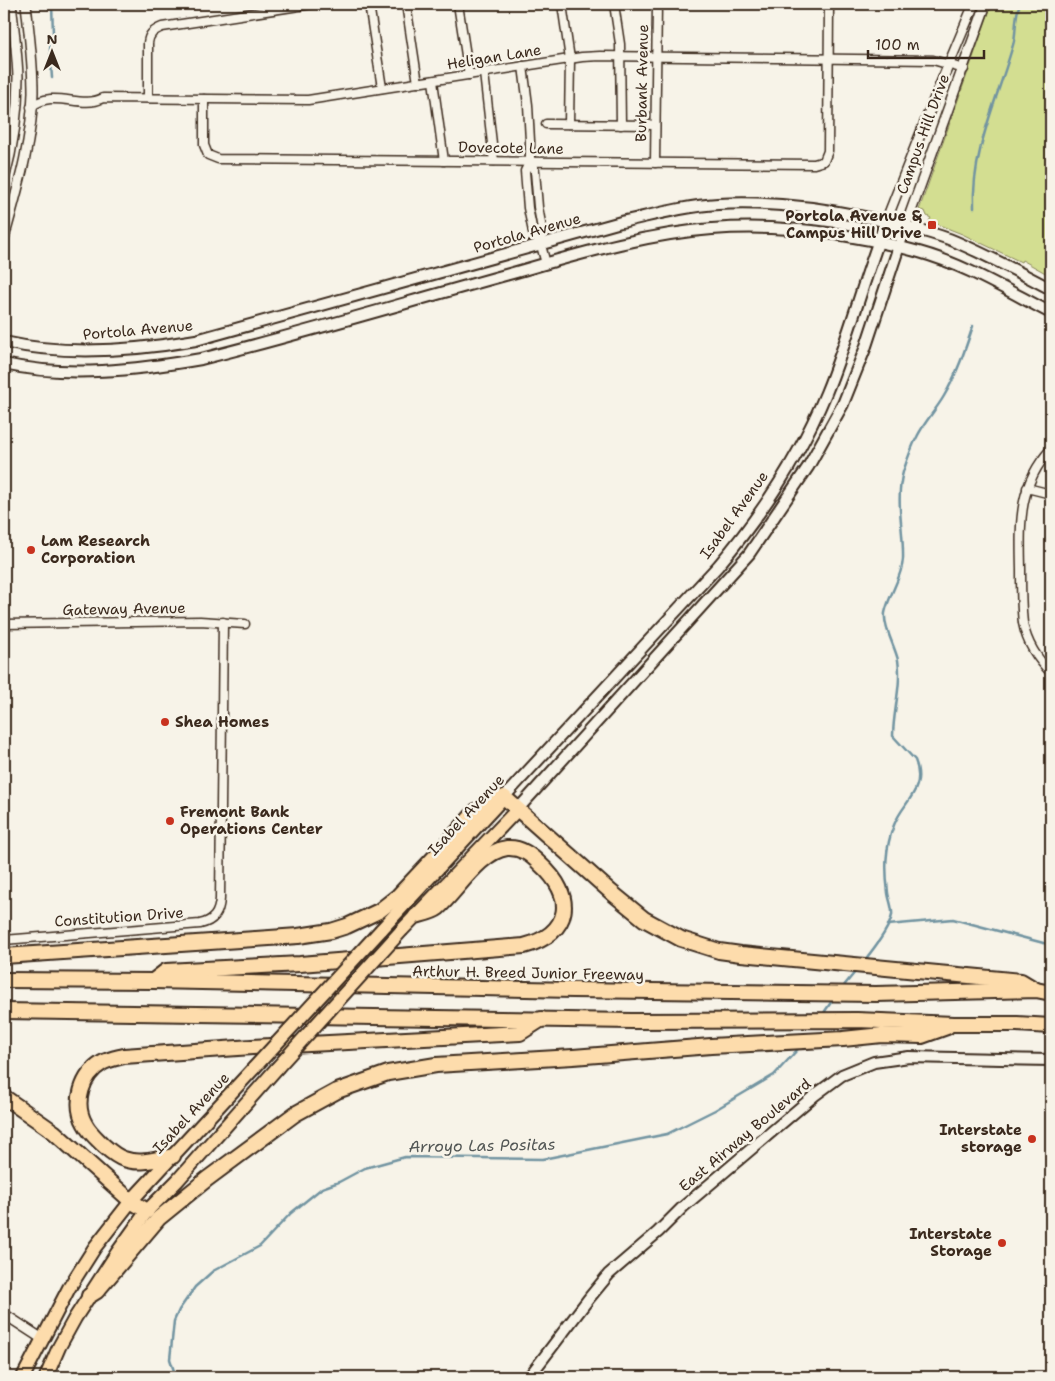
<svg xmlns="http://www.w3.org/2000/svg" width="1055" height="1381" font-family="'Shantell Sans',sans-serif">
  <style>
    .green { fill: #d3de91; stroke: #878458 }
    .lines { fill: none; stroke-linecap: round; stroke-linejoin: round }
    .stream { stroke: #7294a1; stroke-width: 2.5 }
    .minor-casing { stroke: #3b2a1e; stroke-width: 11 }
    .tertiary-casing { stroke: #3b2a1e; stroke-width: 12 }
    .secondary-casing { stroke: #3b2a1e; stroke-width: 14 }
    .trunk-casing { stroke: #3b2a1e; stroke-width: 16 }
    .motorway-casing { stroke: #3b2a1e; stroke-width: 18 }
    .minor { stroke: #f7f3e8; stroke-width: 8 }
    .tertiary { stroke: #f7f3e8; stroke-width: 9 }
    .secondary { stroke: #f7f3e8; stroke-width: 10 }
    .trunk { stroke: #fddcac; stroke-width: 12 }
    .motorway { stroke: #fddcac; stroke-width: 14 }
    .trunk-bridge-casing { stroke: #3b2a1e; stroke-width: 16; stroke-linecap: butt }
    .trunk-bridge { stroke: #fddcac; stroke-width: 12 }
    .poi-dot { fill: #c8321e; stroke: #f7f3e8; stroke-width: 2 }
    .labels { text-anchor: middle; stroke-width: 5; stroke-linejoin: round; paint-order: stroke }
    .street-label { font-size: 15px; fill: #3b2a1e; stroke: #f7f3e8 }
    .poi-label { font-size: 15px; font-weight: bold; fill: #3b2a1e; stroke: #f7f3e8; text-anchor: end }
    .water-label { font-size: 16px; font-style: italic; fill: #525654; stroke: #f7f3e8 }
  </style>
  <rect width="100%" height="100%" fill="#f7f3e8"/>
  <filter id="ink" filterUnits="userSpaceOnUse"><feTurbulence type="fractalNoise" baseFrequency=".02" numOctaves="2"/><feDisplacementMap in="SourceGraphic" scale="10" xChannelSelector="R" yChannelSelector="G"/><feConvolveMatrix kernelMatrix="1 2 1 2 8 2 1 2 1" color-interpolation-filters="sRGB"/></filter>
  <g filter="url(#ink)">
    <!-- green -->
    <polygon class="green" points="992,4 1051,4 1051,276 1022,260 1021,262 962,234 929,221 931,218 927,216 925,211 919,210"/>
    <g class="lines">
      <!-- stream -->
      <g class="stream">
        <polyline points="52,78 50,49 53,34 52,4"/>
        <path d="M 974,208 C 971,152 998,98 1013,45 C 1017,32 1014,16 1020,4"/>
        <polyline points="888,925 953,919 1051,945"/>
        <path d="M 864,961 C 872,951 890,928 892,915 C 893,909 889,900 888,893 C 885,869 885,848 894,825 C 903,801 927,791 915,760 L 893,736 C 893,711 902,686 898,660 C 895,647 883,626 885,613 C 889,594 902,578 903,559 C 904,530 895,501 903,472 C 907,460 911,448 917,437 C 924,422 936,410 944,396 C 957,374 965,350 973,326"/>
        <polyline points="842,988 856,971"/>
        <polyline points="823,1014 834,998"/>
        <polyline points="176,1377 170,1359 174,1321 179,1310 195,1287 213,1271 260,1246 291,1213 322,1188 339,1182 365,1168 405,1157 543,1159 667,1134 715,1110 774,1075 800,1047"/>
      </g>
      <defs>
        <g id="minor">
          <polyline points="369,4 382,88"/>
          <polyline points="406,4 418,83"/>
          <polyline points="458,4 469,75"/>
          <polyline points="562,4 570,59 569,124"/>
          <polyline points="614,4 620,44 621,125"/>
          <polyline points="523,66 528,105 530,141 530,161 525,171 528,208 533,232 541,245"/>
          <polyline points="484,73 494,161"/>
          <polyline points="433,81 444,161"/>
          <path d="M 148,98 L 148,43 C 149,34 153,31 162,27 L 312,4"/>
          <polyline points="204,99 204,145 208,155 218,159 814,164 824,161 828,151 829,4"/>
          <path d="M 31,107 C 54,88 80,110 103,98 L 308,100 L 582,57 L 600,56 L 933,60 L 964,69"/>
          <polyline points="546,124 655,125"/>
          <polyline points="530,161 535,171 538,207 542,229 541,245 546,264"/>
          <polyline points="655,163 657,4"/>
          <path d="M 1051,449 C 1018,485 1020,523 1021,569 C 1021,587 1021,605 1023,623 C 1027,644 1037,658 1051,673"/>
          <polyline points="1027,488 1051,494"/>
          <polyline points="4,624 200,621 245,624"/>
          <path d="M 4,940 L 200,924 C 214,921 219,913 220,899 L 223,622"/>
        </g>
        <g id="tertiary">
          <path d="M 4,180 C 13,147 18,111 18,77 C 17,52 14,28 11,4"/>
          <polyline points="886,221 933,102 974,4"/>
          <polyline points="906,225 986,4"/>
          <path d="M 4,238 C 17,191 32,142 33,92 C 33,62 29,33 26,4"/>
          <polyline points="4,1314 41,1338"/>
        </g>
        <g id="secondary">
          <path d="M 4,342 C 66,356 133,351 196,340 L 621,222 C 653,215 685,206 718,204 C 768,201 816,207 865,217 C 894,223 921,229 949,239 C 984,253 1018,272 1051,289"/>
          <path d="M 4,364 C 67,378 138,370 201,359 C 305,333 407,302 509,274 C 576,255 644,234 712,229 C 780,224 853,233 919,252 C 966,265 1008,291 1051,313"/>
          <path d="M 504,797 L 718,566 C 762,514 800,456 826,393 C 849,337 864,278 886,221"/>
          <polyline points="518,809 749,554 808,467 843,404 865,349 906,225"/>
          <polyline points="529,1377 590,1297 609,1274 658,1232 683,1207 815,1095 842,1075 874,1062 909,1057 1051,1060"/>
        </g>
        <g id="trunk">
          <polyline points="381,930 502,799"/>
          <polyline points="402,930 518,809"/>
          <polyline points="23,1377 69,1288 95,1247 131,1201 254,1068"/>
          <polyline points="46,1377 59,1347 75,1318 117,1253 147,1211 177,1181 277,1068"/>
        </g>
        <g id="motorway">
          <polyline points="4,956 298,936 331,931 347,926 379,911 398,896 445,846 476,811 504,797 611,892 644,919 681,939 719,951 741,954 1021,981 1036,990"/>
          <polyline points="4,980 153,981 573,990 876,994 1036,990 1051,993"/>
          <path d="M 153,981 L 166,971 L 300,964 L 524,946 C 572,933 576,896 540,864 C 531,855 521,847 507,848 C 481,851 457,891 438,908 C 433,912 423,914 416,916"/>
          <polyline points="4,1011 632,1021 857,1020 954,1024 1017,1024 1051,1026"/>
          <polyline points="4,1097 54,1132 131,1201 147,1211"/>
          <path d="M 173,1156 C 158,1159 140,1165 124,1159 C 115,1156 109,1150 102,1144 C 96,1138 89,1132 85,1124 C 73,1103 82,1075 102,1063 C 109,1059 116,1058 124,1056 L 252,1047 L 520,1033 L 542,1019"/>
          <polyline points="89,1296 97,1291 159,1218 207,1179 295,1114 337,1091 388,1073 436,1065 573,1057 711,1046 843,1039 882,1035 922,1036 947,1027"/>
        </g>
      </defs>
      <!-- minor casing -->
      <use href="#minor" class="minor-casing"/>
      <!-- tertiary casing -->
      <use href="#tertiary" class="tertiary-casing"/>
      <!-- secondary casing -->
      <use href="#secondary" class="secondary-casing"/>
      <!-- trunk casing -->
      <use href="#trunk" class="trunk-casing"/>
      <!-- motorway casing -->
      <use href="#motorway" class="motorway-casing"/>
      <!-- minor -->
      <use href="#minor" class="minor"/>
      <!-- tertiary -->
      <use href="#tertiary" class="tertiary"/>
      <!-- secondary -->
      <use href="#secondary" class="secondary"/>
      <!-- trunk -->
      <use href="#trunk" class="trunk"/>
      <!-- motorway -->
      <use href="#motorway" class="motorway"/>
      <defs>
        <g id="trunk-bridge">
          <polyline points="254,1068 381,930"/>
          <polyline points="277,1068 402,930"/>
        </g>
      </defs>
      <!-- trunk-bridge casing -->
      <use href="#trunk-bridge" class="trunk-bridge-casing"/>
      <!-- trunk-bridge -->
      <use href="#trunk-bridge" class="trunk-bridge"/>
    </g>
  </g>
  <!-- markers -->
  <g class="poi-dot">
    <rect x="927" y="220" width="10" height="10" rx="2.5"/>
    <circle cx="31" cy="550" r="5"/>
    <circle cx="165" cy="722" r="5"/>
    <circle cx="170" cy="821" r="5"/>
    <circle cx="1032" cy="1139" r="5"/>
    <circle cx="1002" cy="1243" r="5"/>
  </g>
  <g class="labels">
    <!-- street labels -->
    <g class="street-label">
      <text transform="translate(494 57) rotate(-9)" y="5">Heligan Lane</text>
      <text transform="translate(642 83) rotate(-89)" y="5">Burbank Avenue</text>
      <text transform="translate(923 134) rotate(-70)" y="5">Campus Hill Drive</text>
      <text transform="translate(511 148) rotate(1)" y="5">Dovecote Lane</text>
      <text transform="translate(527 233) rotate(-16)" y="5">Portola Avenue</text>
      <text transform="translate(138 330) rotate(-5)" y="5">Portola Avenue</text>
      <text transform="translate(734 515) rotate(-54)" y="5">Isabel Avenue</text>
      <text transform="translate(124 609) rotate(-1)" y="5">Gateway Avenue</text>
      <text transform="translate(466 815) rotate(-47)" y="5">Isabel Avenue</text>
      <text transform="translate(119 917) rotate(-4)" y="5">Constitution Drive</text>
      <text transform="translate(528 973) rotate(1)" y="5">Arthur H. Breed Junior Freeway</text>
      <text transform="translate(191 1113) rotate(-47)" y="5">Isabel Avenue</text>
      <text transform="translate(745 1135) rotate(-40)" y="5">East Airway Boulevard</text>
    </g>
    <!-- poi labels -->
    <g class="poi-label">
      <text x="922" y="221">Portola Avenue &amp;<tspan x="922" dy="17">Campus Hill Drive</tspan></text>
      <text x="41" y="546" text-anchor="start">Lam Research<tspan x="41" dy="17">Corporation</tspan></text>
      <text x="175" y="727" text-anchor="start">Shea Homes</text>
      <text x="180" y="817" text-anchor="start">Fremont Bank<tspan x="180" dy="17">Operations Center</tspan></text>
      <text x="1022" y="1135">Interstate<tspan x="1022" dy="17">storage</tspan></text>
      <text x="992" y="1239">Interstate<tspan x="992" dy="17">Storage</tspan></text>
    </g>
    <!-- water labels -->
    <g class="water-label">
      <text transform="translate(482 1145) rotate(-1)" y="6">Arroyo Las Positas</text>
    </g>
  </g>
  <!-- margin -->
  <rect width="1055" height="1381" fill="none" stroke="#f7f3e8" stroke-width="20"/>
  <rect x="10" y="10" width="1035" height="1361" fill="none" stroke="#3b2a1e" stroke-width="2" filter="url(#ink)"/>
  <!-- north arrow -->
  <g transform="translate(52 52)" stroke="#f7f3e8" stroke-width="4" paint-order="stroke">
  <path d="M0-4L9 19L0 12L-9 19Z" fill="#3b2a1e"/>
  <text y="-8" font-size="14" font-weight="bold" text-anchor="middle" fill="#3b2a1e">N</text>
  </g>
  <!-- scale -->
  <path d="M868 50v8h116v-8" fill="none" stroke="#3b2a1e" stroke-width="2.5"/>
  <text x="875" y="50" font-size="15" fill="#3b2a1e" stroke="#f7f3e8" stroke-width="4" paint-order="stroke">100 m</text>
</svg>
